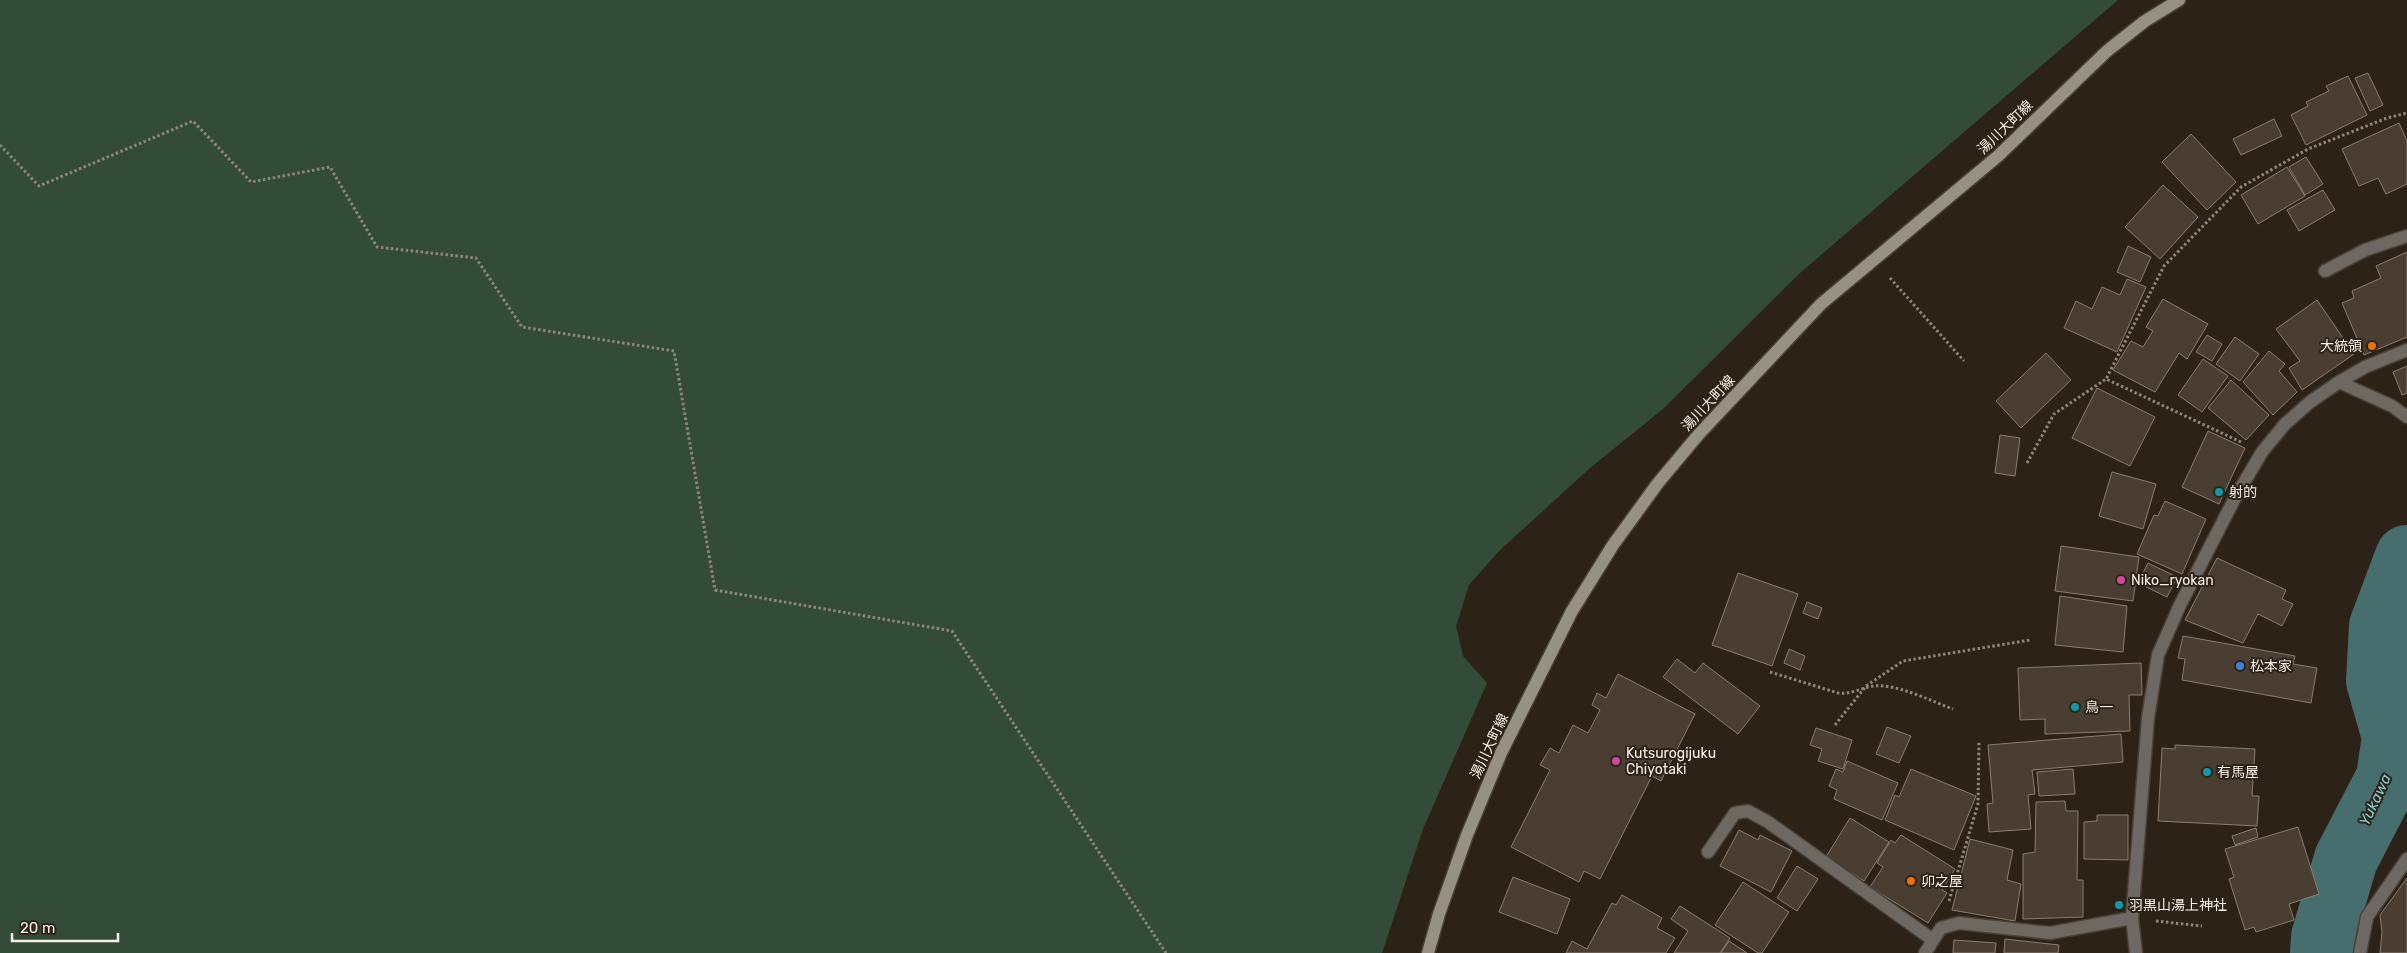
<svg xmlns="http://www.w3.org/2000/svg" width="2407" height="953" font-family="Rubik,'Noto Sans JP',sans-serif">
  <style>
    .green { fill: #334c39 }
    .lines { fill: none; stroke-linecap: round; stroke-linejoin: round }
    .river { stroke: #476e6e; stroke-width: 64 }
    .building { fill: #4a3e32; stroke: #8a7d70 }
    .lane-casing { stroke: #493f34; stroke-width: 15 }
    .street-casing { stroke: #493f34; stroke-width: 15 }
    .secondary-casing { stroke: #493f34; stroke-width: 15 }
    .path { stroke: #90867d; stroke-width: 3; stroke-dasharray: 2.5 2.5; stroke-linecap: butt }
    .lane { stroke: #6d6962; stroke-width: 12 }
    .street { stroke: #6d6962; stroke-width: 12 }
    .secondary { stroke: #969085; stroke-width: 12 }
    .food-dot { fill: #e8710a; stroke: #2d2217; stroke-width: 2 }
    .culture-dot { fill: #0f9aa8; stroke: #2d2217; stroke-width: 2 }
    .hotel-dot { fill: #d1479c; stroke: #2d2217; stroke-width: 2 }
    .shop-dot { fill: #3f7fe0; stroke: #2d2217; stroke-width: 2 }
    .labels { text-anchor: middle; stroke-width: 4; stroke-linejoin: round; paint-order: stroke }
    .street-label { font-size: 14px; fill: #f8f0e9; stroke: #2d2217 }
    .poi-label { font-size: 14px; fill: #f8f0e9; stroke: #2d2217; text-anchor: start }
    .water-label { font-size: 15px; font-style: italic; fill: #83cece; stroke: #2d2217 }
  </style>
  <rect width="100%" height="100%" fill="#2d2217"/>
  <!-- green -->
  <polygon class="green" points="0,0 2118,0 1800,273 1663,409 1590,468 1499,551 1469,585 1456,626 1463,656 1487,683 1423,829 1382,953 0,953"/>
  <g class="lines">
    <!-- river -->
    <polyline class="river" points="2322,953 2323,937 2346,859 2388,778 2394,737 2378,681 2381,626 2407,557"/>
  </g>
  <!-- building -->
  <g class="building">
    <polygon points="2368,73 2383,105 2370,111 2355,78"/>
    <polygon points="2348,76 2367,115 2306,145 2291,115 2308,106 2306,102 2329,91 2326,86"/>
    <polygon points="2274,119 2282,136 2241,155 2233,139"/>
    <polygon points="2399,123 2407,141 2407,184 2386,194 2378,178 2359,186 2342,149"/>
    <polygon points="2191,134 2236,182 2207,210 2162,162"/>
    <polygon points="2306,157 2323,184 2305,195 2289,167"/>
    <polygon points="2287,167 2305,196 2258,224 2241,195"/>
    <polygon points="2163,185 2198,217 2160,259 2125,227"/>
    <polygon points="2323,190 2335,210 2299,231 2287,210"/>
    <polygon points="2128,246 2151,257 2140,282 2117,272"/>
    <polygon points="2407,252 2407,337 2364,355 2342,303 2354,298 2352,291 2381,278 2376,266"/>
    <polygon points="2127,279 2146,287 2117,352 2064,328 2076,301 2092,309 2102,287 2120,295"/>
    <polygon points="2163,299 2208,324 2187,359 2179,353 2155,392 2113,370 2131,341 2143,347 2153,331 2146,327"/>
    <polygon points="2317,300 2354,354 2302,390 2289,368 2300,361 2276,329"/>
    <polygon points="2207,335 2222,344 2212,361 2196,352"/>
    <polygon points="2235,337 2259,354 2240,381 2216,364"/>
    <polygon points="2269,351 2285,364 2279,371 2297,392 2273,415 2243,382"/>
    <polygon points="2046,353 2071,380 2021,428 1996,401"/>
    <polygon points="2203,359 2228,376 2202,412 2178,395"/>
    <polygon points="2407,366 2407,393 2402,395 2393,372"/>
    <polygon points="2231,380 2269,415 2246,440 2208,408"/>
    <polygon points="2097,388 2155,417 2130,466 2072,438"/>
    <polygon points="2208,431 2245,448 2219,504 2182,487"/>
    <polygon points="2000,435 2020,438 2015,476 1995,473"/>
    <polygon points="2112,472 2156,484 2143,529 2099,516"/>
    <polygon points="2165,501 2206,519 2182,574 2137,554 2154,515 2158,516"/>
    <polygon points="2061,546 2139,557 2133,601 2055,591"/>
    <polygon points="2217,558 2286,590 2282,599 2293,604 2282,626 2258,614 2243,643 2185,620"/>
    <polygon points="2148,563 2177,577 2167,597 2138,583"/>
    <polygon points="1738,573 1798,594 1772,666 1712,645"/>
    <polygon points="2060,596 2127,606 2123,652 2055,645"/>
    <polygon points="1807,602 1822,608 1818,619 1803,613"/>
    <polygon points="2183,636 2295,656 2293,664 2317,668 2311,703 2182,680 2185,659 2178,658"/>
    <polygon points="1789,649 1805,656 1800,670 1784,663"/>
    <polygon points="1677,659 1695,673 1703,663 1760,706 1738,734 1663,677"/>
    <polygon points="2141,663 2142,695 2129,695 2130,731 2045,734 2045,719 2020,720 2018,668"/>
    <polygon points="1618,674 1695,714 1661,781 1652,776 1600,879 1584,871 1579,882 1511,847 1550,770 1540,765 1550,748 1559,753 1573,725 1588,733 1600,710 1592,705 1597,693 1606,698"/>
    <polygon points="1887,727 1911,736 1899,763 1876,754"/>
    <polygon points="1816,728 1852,740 1843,769 1818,761 1822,749 1810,745"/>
    <polygon points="2121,734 2123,762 2032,770 2035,794 2028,795 2031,829 1989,832 1987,804 1993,803 1988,745"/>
    <polygon points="2175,745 2255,749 2252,796 2259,796 2257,826 2158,821 2162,748 2175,749"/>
    <polygon points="1847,761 1898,783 1882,820 1834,799 1837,790 1829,786 1836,769 1843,772"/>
    <polygon points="1911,769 1976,796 1954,850 1885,820 1895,795 1899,797"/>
    <polygon points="2073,769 2075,794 2039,796 2037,772"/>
    <polygon points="2065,801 2066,811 2078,811 2077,880 2083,880 2083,917 2023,919 2023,854 2035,852 2036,802"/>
    <polygon points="2097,815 2128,815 2128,860 2084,859 2084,822 2097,821"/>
    <polygon points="1850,818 1889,842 1864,881 1826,857"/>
    <polygon points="2298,827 2319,894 2289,904 2294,920 2256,932 2254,927 2245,930 2229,879 2234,877 2225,849"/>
    <polygon points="2256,828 2258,837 2235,845 2232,836"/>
    <polygon points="1739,830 1758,840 1760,835 1792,851 1771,892 1720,866"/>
    <polygon points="1901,835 1955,869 1942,890 1947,893 1928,923 1870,887 1883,867 1877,863 1891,840 1895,843"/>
    <polygon points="1970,839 2013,850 2007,880 2021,884 2015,921 1952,910"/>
    <polygon points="1797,866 1818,879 1797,911 1777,898"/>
    <polygon points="1513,877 1570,899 1557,934 1499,912"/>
    <polygon points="2407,878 2407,953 2380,953 2382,932 2380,915"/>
    <polygon points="1743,882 1789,912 1762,953 1758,953 1715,925"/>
    <polygon points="1622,895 1662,918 1657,928 1675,938 1666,953 1566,953 1572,941 1587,949 1612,903 1616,905"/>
    <polygon points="1680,906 1730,938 1720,953 1674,953 1688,931 1671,919"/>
    <polygon points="2005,939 2059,945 2058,953 2004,953"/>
    <polygon points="1954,940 1996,943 1995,953 1953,953"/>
    <polygon points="1729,941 1747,953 1721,953"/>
  </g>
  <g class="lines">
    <defs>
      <g id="lane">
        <polyline points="2325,271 2365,250 2407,236"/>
        <polyline points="2339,382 2392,406 2407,417"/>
        <polyline points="1708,852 1735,813 1748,811 1768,822 1933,940"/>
        <polyline points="2360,953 2367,917 2407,859"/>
      </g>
      <g id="street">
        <polyline points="1925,953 1941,928 1959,923 2050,933 2132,918"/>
        <polyline points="2136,953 2132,918 2148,718 2158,655 2180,605 2236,496 2262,452 2285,424 2310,402 2339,382 2365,367 2407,350"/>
      </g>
      <polyline id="secondary" points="1428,953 1439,914 1467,835 1501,753 1572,611 1613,545 1658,483 1699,434 1821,304 1998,156 2107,51 2145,21 2179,0"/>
    </defs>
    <!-- lane casing -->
    <use href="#lane" class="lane-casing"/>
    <!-- street casing -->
    <use href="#street" class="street-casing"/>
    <!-- secondary casing -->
    <use href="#secondary" class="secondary-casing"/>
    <!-- path -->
    <g class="path">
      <polyline points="0,145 39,186 193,121 251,182 330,167 377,247 476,258 522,327 674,351 715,590 952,631 1166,953"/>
      <polyline points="1890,278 1964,361"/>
      <polyline points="2241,442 2106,379 2164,266 2241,187 2308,149 2387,118 2407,113"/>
      <polyline points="2027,463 2054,414 2106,379"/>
      <path d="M 1770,672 L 1838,693 C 1854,695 1866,684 1883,686 C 1906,688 1931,701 1953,709"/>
      <polyline points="1835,725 1866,686 1903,661 2030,640"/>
      <polyline points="1949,901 1978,804 1979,741"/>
      <polyline points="2156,921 2202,926"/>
    </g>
    <!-- lane -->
    <use href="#lane" class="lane"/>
    <!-- street -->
    <use href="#street" class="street"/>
    <!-- secondary -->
    <use href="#secondary" class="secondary"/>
  </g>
  <!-- markers -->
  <g class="food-dot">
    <circle cx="2372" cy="346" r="5"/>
    <circle cx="1911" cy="881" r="5"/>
  </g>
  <g class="culture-dot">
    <circle cx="2219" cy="492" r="5"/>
    <circle cx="2075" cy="707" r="5"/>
    <circle cx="2207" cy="772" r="5"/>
    <circle cx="2119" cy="905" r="5"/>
  </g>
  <g class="hotel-dot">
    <circle cx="2121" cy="580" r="5"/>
    <circle cx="1616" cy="761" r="5"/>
  </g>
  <circle class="shop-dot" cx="2240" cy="666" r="5"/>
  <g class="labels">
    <!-- street labels -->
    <g class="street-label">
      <text transform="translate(2005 127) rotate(-44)" y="5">湯川大町線</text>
      <text transform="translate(1708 403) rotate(-47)" y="5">湯川大町線</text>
      <text transform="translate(1489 746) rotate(-65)" y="5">湯川大町線</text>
    </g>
    <!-- poi labels -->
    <g class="poi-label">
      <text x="2362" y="351" text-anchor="end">大統領</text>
      <text x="2229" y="497">射的</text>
      <text x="2131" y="585">Niko_ryokan</text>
      <text x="2250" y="671">松本家</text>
      <text x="2085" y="712">鳥一</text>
      <text x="1626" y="758">Kutsurogijuku<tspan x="1626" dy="16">Chiyotaki</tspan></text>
      <text x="2217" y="777">有馬屋</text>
      <text x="1921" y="886">卯之屋</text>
      <text x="2129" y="910">羽黒山湯上神社</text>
    </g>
    <!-- water labels -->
    <g class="water-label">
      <text transform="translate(2375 800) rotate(-65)" y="5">Yukawa</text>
    </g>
  </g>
  <!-- scale -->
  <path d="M12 933v8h106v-8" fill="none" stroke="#f8f0e9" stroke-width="2.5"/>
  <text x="20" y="933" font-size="15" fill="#f8f0e9" stroke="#2d2217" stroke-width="4" paint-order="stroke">20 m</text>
</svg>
